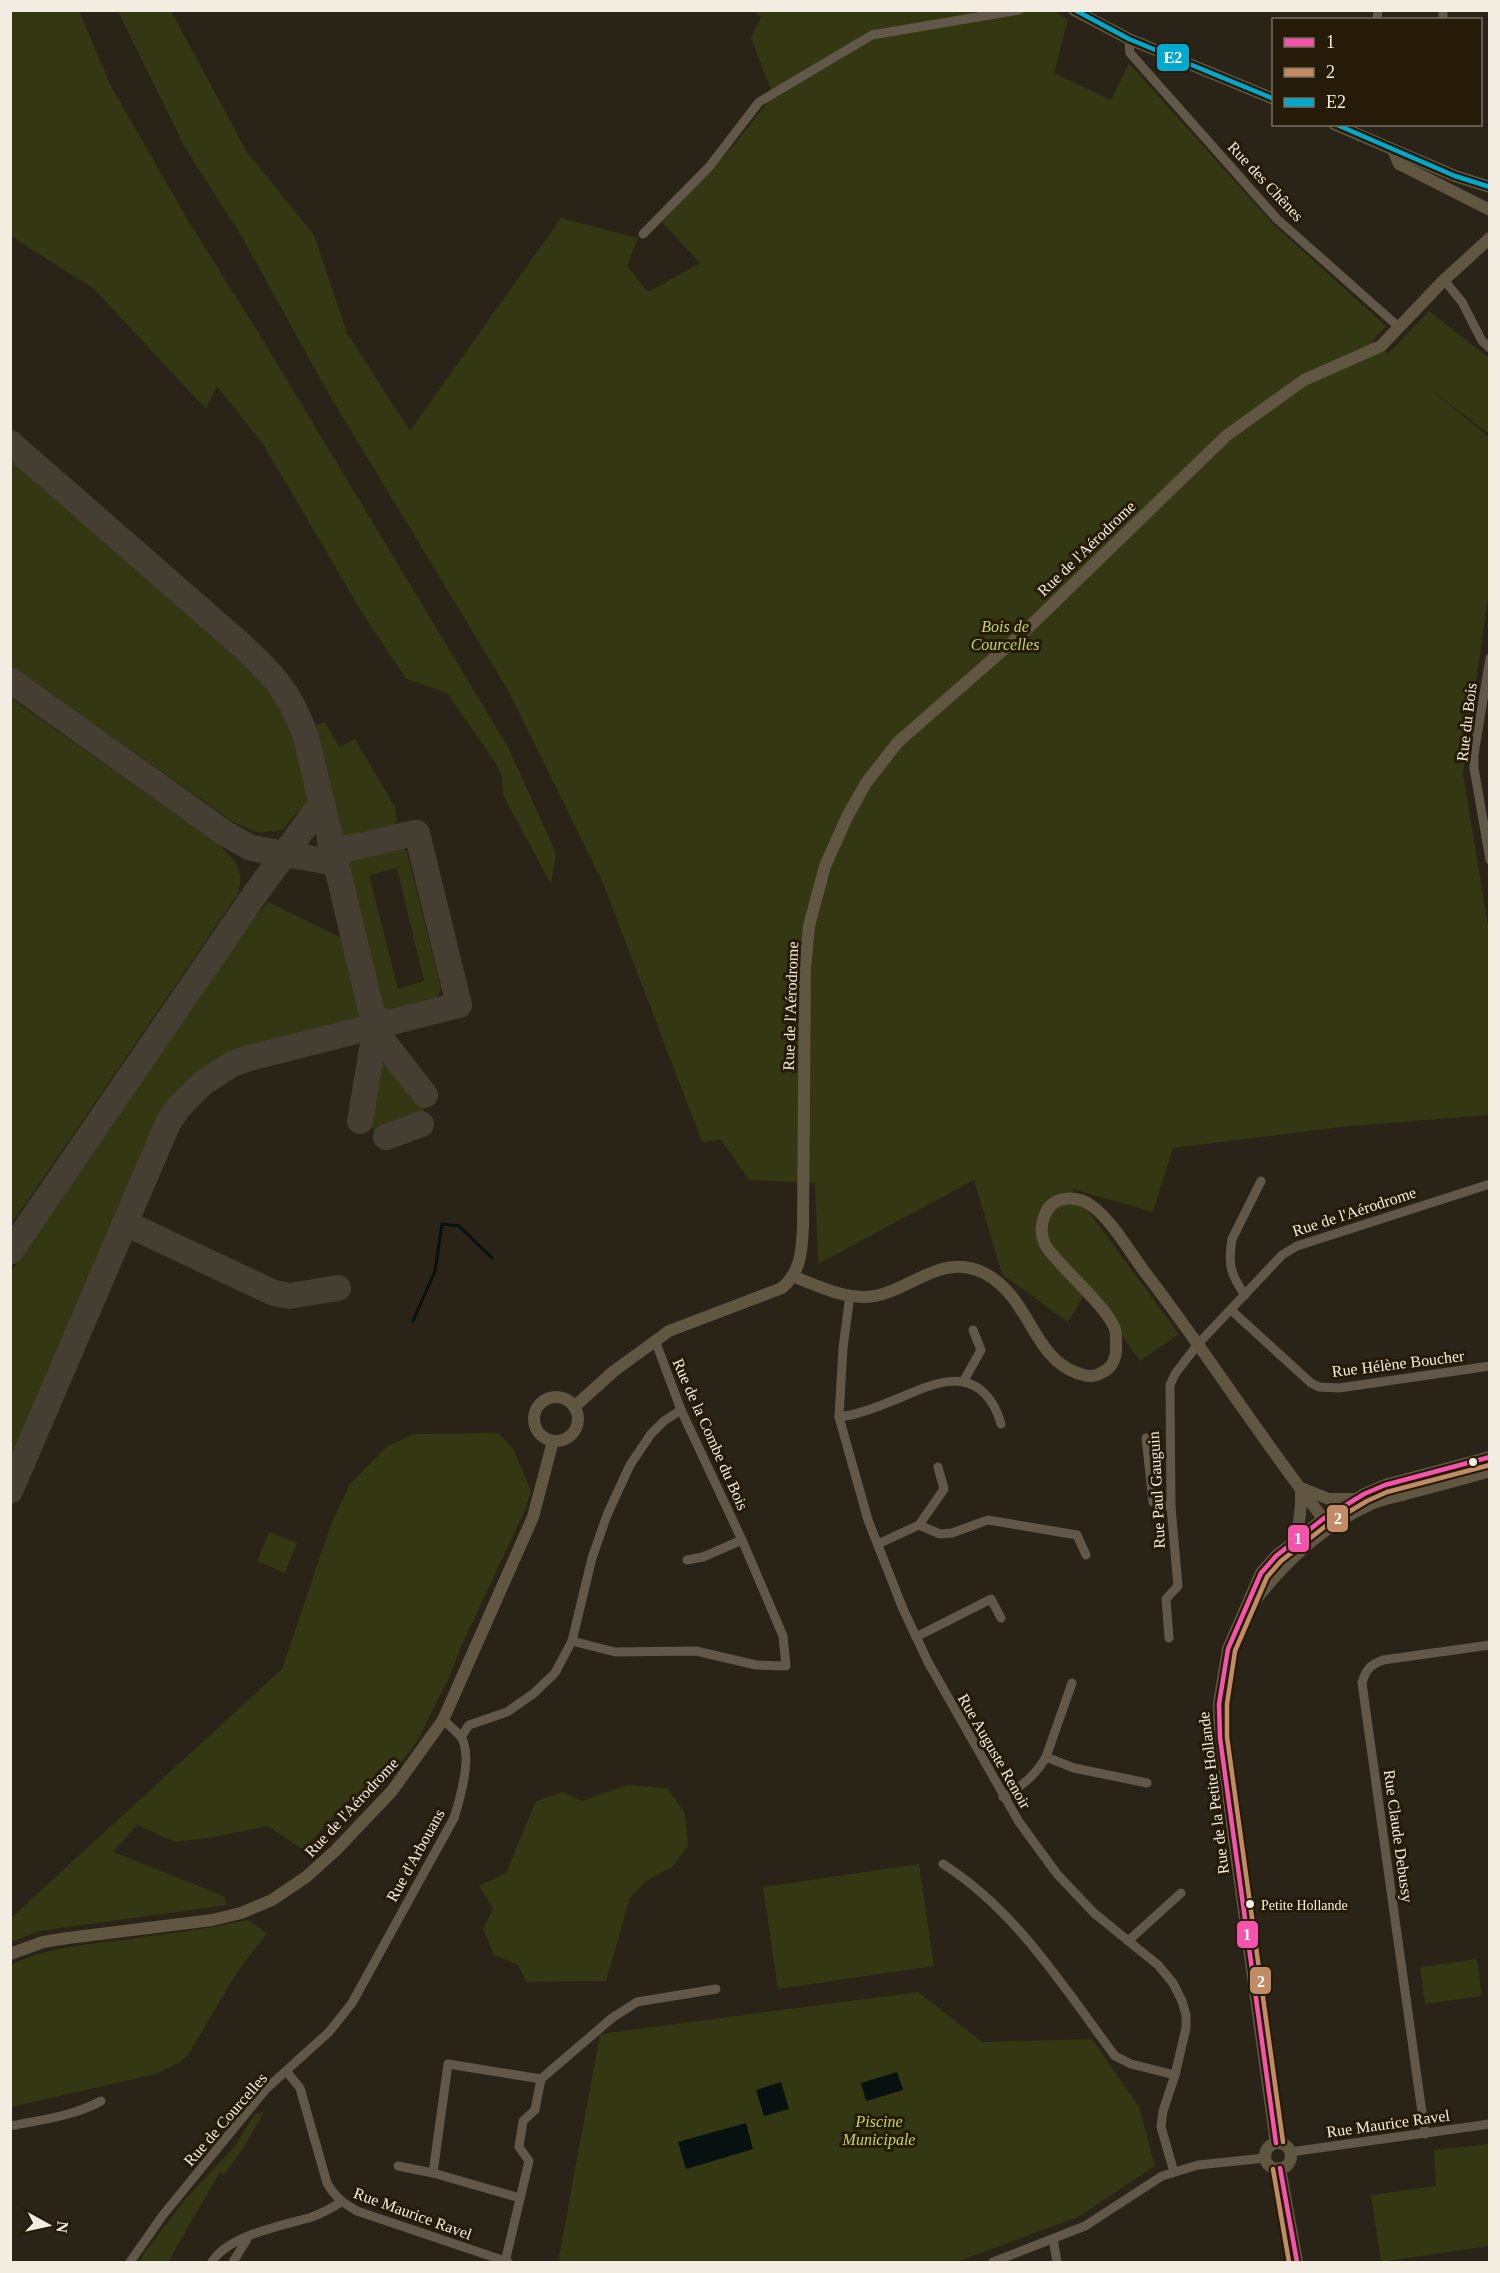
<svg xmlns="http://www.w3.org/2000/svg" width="1500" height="2273" font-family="'Times New Roman',serif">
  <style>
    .green { fill: #333712; fill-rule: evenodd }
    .water { fill: #061110 }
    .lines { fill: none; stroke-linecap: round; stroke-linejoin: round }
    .stream { stroke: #061110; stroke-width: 3 }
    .taxiway { stroke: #443e33; stroke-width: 26 }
    .street { stroke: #625849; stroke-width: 9 }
    .secondary { stroke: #615641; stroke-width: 12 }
    .bus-1-casing { stroke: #251b08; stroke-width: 9 }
    .bus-2-casing { stroke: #251b08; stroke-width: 9 }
    .bus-3-casing { stroke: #251b08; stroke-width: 9 }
    .bus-1 { stroke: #f653ac; stroke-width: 4.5 }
    .bus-2 { stroke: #c18c65; stroke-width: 4.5 }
    .bus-3 { stroke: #00a9ce; stroke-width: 4.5 }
    .bus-dot { fill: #f3ece1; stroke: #251b08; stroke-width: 2 }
    .labels { text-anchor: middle; stroke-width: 6; stroke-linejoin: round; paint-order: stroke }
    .bus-label { font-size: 14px; fill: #f3ece1; stroke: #251b08; text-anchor: start }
    .street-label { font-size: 16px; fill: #f3ece1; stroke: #251b08 }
    .park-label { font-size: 16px; font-style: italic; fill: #c3d466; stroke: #251b08 }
    .line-badge { stroke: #251b08; stroke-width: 2 }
    .badge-label { font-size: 16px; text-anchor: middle; font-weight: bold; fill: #fff }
  </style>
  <rect width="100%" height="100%" fill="#292318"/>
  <!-- green -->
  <g class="green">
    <polygon points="10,11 79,11 111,86 189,222 266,345 509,749 556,853 551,884 503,795 502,776 495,762 447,693 406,679 364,616 263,444 217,386 206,409 94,289 11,236"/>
    <polygon points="118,11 171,11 247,152 314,235 347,333 410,431 561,218 638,238 627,266 648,292 700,263 662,222 734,145 773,95 751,38 761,17 753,11 1053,11 1068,19 1054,73 1111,100 1129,63 1274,225 1386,326 1372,341 1388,354 1429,311 1489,358 1489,434 1431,390 1489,437 1489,591 1463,773 1489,931 1489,1115 1341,1127 1173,1148 1153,1212 1072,1189 1179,1334 1140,1361 1088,1289 1068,1322 1002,1274 974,1180 818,1264 815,1183 749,1180 721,1140 702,1142 603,883 509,692 327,391 242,237 184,146"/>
    <path d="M 10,455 L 268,683 C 295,722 300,752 311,797 L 282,830 L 259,833 L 233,822 L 11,665 Z"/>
    <path d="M 11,698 L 218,844 C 236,861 245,869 238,894 L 11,1225 Z"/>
    <polygon points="325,722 339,747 355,739 395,807 397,819 393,828 348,840 337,837 311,738 316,726"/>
    <path d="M 392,844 L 403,847 L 407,852 L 441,988 L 436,1002 L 430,1005 L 390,1015 L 377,1007 L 343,868 C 347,849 376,848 392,844 ZM 397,868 L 424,981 L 398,989 L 369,875 Z"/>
    <path d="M 268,902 L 346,940 L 362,1002 L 360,1017 L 352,1024 C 298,1037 233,1044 189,1082 C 170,1100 159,1125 148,1148 L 11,1473 L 11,1272 L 230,947 Z"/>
    <path d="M 382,1047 C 393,1061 433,1102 423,1119 L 386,1134 L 376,1132 L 368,1122 Z"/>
    <polygon points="498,1433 513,1448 531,1491 526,1508 461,1647 448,1680 416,1743 380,1790 351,1797 303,1850 268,1826 208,1838 175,1842 137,1825 113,1852 224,1896 227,1905 39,1931 11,1942 11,1918 282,1669 332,1522 350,1484 386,1447 414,1434"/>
    <polygon points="269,1532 297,1543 285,1573 257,1561"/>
    <polygon points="627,1785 667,1788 685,1813 688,1846 672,1867 646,1881 630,1898 606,1981 526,1982 518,1965 494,1955 483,1929 493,1908 479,1886 506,1873 536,1801 562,1792 582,1801"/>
    <polygon points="919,1864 934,1966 778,1989 763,1887"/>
    <path d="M 248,1920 L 267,1933 L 236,1974 L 188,2055 L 180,2062 L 156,2074 L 11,2107 L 11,1965 C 42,1949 80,1945 114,1941 C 159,1935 204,1930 248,1920 Z"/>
    <polygon points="1477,1959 1482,1996 1425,2004 1420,1967"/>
    <polygon points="918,1992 982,2042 1092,2039 1139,2107 1155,2166 1080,2216 957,2262 558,2262 600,2034"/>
    <polygon points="264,2112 243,2149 224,2175 220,2172 168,2262 140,2262 144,2253 184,2201 234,2147 255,2114"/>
    <polygon points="1489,2144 1489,2246 1381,2262 1371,2195 1436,2186 1434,2150"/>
  </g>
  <!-- water -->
  <g class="water">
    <polygon points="897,2072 903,2090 866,2101 861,2083"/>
    <polygon points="781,2082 789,2109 764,2116 756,2090"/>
    <polygon points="746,2123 753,2149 686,2169 678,2142"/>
  </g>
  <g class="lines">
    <!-- stream -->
    <polyline class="stream" points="413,1321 435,1271 442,1224 459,1226 492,1258"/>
    <!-- taxiway -->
    <g class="taxiway">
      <path d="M 10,443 L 239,643 C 273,674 290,692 306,737 L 371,1010 L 375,1018 L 385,1023"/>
      <polyline points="10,680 226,834 251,848 336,863 338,856 343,851"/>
      <polyline points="375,1031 425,1095"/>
      <polyline points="360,1121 375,1031 374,1025"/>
      <polyline points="386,1137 421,1124"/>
      <polyline points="125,1223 274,1293 289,1296 338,1288"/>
      <polyline points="10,1252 253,897 321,804"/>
      <path d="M 10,1491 L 168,1123 L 178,1108 L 203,1083 L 232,1064 L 249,1058 L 459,1005 L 417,833 C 395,835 353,852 335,847 L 330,841"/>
    </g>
    <!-- street -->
    <g class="street">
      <polyline points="1377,20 1378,10"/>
      <polyline points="1443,20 1443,10"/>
      <polyline points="1129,39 1130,53 1277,219 1400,328"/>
      <polyline points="643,234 709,167 759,102 872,35 1019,10"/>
      <polyline points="1444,280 1462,302 1482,341 1490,348"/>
      <polyline points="1490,658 1474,754 1474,768 1490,860"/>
      <polyline points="850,1295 843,1348 839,1417 868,1520 903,1609 928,1662 1019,1822 1057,1874 1094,1913 1158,1965 1173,1983 1182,2001 1186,2015 1186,2028 1175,2075 1163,2111 1161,2127 1174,2172"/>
      <path d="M 1245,1295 C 1230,1274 1228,1264 1232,1239 L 1261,1181"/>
      <polyline points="1231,1310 1311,1383 1319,1387 1339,1388 1490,1366"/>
      <polyline points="963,1382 981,1350 973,1330"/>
      <path d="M 839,1417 C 856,1415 875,1408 892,1401 C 925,1388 967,1363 992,1403 C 996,1409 999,1417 1001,1424"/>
      <polyline points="1146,1438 1153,1502 1171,1507"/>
      <polyline points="919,1525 944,1489 938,1467"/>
      <polyline points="878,1544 919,1525 940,1534 952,1533 988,1520 1077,1535 1086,1555"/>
      <polyline points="687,1560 703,1557 742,1540"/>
      <polyline points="916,1637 991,1599 1001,1618"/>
      <polyline points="1169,1638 1166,1599 1178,1586 1171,1507 1170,1385 1175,1374 1198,1344 1282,1255 1297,1246 1490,1184"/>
      <polyline points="572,1641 615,1652 696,1651 756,1665 786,1666 783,1636 742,1540 681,1410 655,1340"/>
      <polyline points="461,1737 469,1725 507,1712 533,1694 555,1673 572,1641 592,1558 607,1515 630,1465 651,1434 664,1421 681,1410"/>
      <polyline points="1046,1757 1074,1768 1147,1783"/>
      <path d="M 1003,1797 C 1022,1786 1035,1776 1046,1757 L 1072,1683"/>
      <path d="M 943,1864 C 1017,1911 1064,1988 1115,2056 L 1131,2064 L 1175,2075"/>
      <polyline points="1128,1941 1181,1893"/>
      <path d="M 287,2072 L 300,2088 L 327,2183 C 335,2197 343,2203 357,2211 L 508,2262"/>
      <path d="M 10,2126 C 41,2120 74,2116 101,2101"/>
      <path d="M 1425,2134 L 1362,1683 C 1366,1669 1370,1665 1383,1660 L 1490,1645"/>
      <polyline points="1290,2152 1490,2124"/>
      <polyline points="398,2166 433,2173"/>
      <polyline points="520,2198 433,2173 448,2064 541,2079"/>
      <polyline points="1053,2239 1057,2262"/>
      <path d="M 130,2262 L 163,2215 L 266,2089 L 329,2032 L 352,2003 L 454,1818 C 460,1799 473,1755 461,1737 C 456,1731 449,1725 443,1720"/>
      <path d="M 212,2262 C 228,2235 284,2225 312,2217 C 322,2213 332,2208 341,2202"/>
      <polyline points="233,2262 247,2239"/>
      <polyline points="505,2262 529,2161 519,2147 523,2121 535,2110 541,2079 612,2018 637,2002 716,1989"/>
      <polyline points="993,2262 1085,2226 1162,2176 1198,2165 1265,2158"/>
    </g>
    <!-- secondary -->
    <g class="secondary">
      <polyline points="1074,10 1129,39 1274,99"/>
      <polyline points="1334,124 1455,176 1490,187"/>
      <polyline points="1393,150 1399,164 1490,210"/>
      <path d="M 792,1276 C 816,1285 840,1297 865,1297 C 905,1296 935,1255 977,1270 C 989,1274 1001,1284 1009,1293 C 1032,1319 1042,1361 1077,1373 C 1086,1376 1093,1378 1101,1373 C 1113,1368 1117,1356 1116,1344 C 1116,1340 1116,1333 1115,1329 C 1108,1310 1073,1278 1059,1262 C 1054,1256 1047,1250 1044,1242 C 1038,1227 1044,1205 1060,1200 C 1069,1197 1082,1199 1089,1204 C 1110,1217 1129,1251 1144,1271 C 1208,1354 1264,1444 1329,1526"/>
      <circle cx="556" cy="1419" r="22"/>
      <path d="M 574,1407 L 614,1371 L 669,1331 L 782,1288 C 801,1272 802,1250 803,1227 L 805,969 L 809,926 L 825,866 L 847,817 L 866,783 L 898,742 L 1026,630 L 1226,436 L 1304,380 L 1381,346 L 1444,280 L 1490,238"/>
      <polyline points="1297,1538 1301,1505 1301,1488 1329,1499 1354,1499"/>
      <path d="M 1253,1603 C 1284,1563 1322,1526 1369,1505 C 1381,1499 1396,1497 1409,1493 C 1436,1486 1463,1479 1490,1471"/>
      <polyline points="10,1954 43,1942 68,1938 212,1920 241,1913 272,1900 306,1877 335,1851 392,1791 443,1720 533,1517 553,1441"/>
      <polyline points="1276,2143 1220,1738 1219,1704 1228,1649 1261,1573 1276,1556 1323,1519 1364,1494 1385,1485 1490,1457"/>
      <circle cx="1278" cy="2156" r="13"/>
      <polyline points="1280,2168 1297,2262"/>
    </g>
    <defs>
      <g id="bus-1">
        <polyline points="1276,2143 1220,1738 1219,1704 1228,1649 1261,1573 1276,1556 1323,1519 1364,1494 1385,1485 1490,1457"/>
        <polyline points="1280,2168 1297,2262"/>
      </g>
      <g id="bus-2">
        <polyline points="1283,2142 1227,1737 1227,1704 1235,1651 1267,1577 1281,1561 1327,1525 1367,1501 1387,1492 1490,1465"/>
        <polyline points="1273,2169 1289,2262"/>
      </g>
      <g id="bus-3">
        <polyline points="1075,10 1129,39 1274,99"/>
        <polyline points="1335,124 1455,176 1490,187"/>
      </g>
    </defs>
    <!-- bus-1 casing -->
    <use href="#bus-1" class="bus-1-casing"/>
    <!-- bus-2 casing -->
    <use href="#bus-2" class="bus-2-casing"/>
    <!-- bus-3 casing -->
    <use href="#bus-3" class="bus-3-casing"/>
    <!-- bus-1 -->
    <use href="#bus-1" class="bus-1"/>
    <!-- bus-2 -->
    <use href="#bus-2" class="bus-2"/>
    <!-- bus-3 -->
    <use href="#bus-3" class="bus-3"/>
  </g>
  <!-- markers -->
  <g class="bus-dot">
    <circle cx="1473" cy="1462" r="5"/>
    <circle cx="1250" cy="1904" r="5"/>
  </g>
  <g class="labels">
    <!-- bus labels -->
    <g class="bus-label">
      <text x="1261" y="1910">Petite Hollande</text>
    </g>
    <!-- street labels -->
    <g class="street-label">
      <text transform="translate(1266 181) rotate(47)" y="6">Rue des Chênes</text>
      <text transform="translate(1086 548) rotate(-44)" y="6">Rue de l'Aérodrome</text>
      <text transform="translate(1466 722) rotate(-83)" y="6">Rue du Bois</text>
      <text transform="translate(790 1006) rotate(-88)" y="6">Rue de l'Aérodrome</text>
      <text transform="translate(1354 1211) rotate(-18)" y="6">Rue de l'Aérodrome</text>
      <text transform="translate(1398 1363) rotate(-7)" y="6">Rue Hélène Boucher</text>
      <text transform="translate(711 1434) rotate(66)" y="6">Rue de la Combe du Bois</text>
      <text transform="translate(1156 1490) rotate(-93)" y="6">Rue Paul Gauguin</text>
      <text transform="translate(995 1751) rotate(60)" y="6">Rue Auguste Renoir</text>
      <text transform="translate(1213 1793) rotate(-97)" y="6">Rue de la Petite Hollande</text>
      <text transform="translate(351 1807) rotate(-47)" y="6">Rue de l'Aérodrome</text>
      <text transform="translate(1399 1836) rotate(82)" y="6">Rue Claude Debussy</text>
      <text transform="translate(415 1855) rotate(-61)" y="6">Rue d'Arbouans</text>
      <text transform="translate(225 2119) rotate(-49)" y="6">Rue de Courcelles</text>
      <text transform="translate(1388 2123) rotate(-8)" y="6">Rue Maurice Ravel</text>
      <text transform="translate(413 2213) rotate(20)" y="6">Rue Maurice Ravel</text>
    </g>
    <!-- park labels -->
    <g class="park-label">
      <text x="1005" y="632">Bois de<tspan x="1005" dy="18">Courcelles</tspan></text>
      <text x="879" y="2127">Piscine<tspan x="879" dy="18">Municipale</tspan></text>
    </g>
  </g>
  <g class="line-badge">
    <rect x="1156" y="43" width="34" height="29" rx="6" fill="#00a9ce"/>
    <rect x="1326" y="1504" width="23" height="29" rx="6" fill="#c18c65"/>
    <rect x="1287" y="1524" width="23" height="29" rx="6" fill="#f653ac"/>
    <rect x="1236" y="1920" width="23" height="29" rx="6" fill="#f653ac"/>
    <rect x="1249" y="1966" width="23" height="29" rx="6" fill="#c18c65"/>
  </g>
  <g class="badge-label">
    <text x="1173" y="63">E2</text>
    <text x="1338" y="1524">2</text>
    <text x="1298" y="1544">1</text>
    <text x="1247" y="1940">1</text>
    <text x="1261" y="1987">2</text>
  </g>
  <!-- border -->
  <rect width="1500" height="2273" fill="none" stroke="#f3ece1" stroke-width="24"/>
  <!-- legend -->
  <rect x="1272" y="18" width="210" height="108" fill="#251b08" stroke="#776f5f" stroke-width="1.5"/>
  <rect x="1284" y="38" width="30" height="9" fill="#f653ac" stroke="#776f5f" stroke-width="1.5"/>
  <text x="1326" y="48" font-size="18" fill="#f3ece1">1</text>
  <rect x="1284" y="68" width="30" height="9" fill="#c18c65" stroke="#776f5f" stroke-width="1.5"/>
  <text x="1326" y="78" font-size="18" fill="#f3ece1">2</text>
  <rect x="1284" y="98" width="30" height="9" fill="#00a9ce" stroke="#776f5f" stroke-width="1.5"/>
  <text x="1326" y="108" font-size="18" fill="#f3ece1">E2</text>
  <!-- north arrow -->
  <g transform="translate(48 2225) rotate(98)" stroke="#251b08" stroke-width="4.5" paint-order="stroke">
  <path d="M0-4.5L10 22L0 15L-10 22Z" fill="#f3ece1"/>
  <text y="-9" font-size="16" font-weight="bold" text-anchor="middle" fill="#f3ece1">N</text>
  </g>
</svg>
